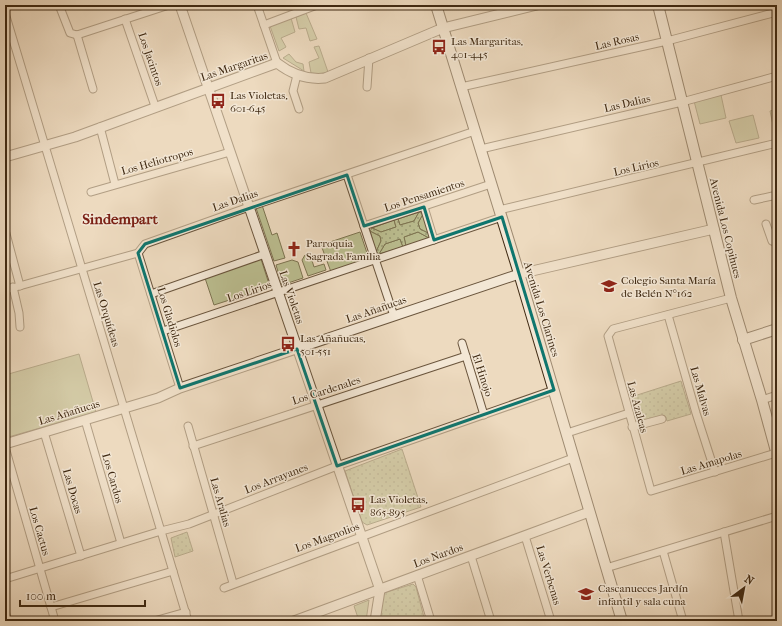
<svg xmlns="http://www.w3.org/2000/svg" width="782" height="626" font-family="'IM FELL French Canon',serif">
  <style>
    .grass { fill: #bbbe90; stroke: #7d7451 }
    .park { fill: url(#park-dots); stroke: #7d7451 }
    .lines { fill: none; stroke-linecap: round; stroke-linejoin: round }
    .minor-casing { stroke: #6a553d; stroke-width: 9 }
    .tertiary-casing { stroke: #6a553d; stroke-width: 11 }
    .secondary-casing { stroke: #3f2912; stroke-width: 12 }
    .minor { stroke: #f3e7d5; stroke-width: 7 }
    .tertiary { stroke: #f3e7d5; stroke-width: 9 }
    .secondary { stroke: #f3e7d5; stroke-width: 10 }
    .marked { fill: none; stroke: #0f766e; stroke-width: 3; stroke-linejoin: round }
    .labels { text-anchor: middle; stroke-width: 3; stroke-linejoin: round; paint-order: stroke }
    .poi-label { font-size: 11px; fill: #3f2912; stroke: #f3e7d5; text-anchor: start }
    .street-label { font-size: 11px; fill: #3f2912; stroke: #f3e7d5 }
    .district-label { font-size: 15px; font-weight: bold; fill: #7a1f14; stroke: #f3e7d5 }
  </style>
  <defs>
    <pattern id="park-dots" width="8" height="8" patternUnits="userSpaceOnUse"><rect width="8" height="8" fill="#bbbe90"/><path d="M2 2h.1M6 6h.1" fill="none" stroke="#999a74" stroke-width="1.8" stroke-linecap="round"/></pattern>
  </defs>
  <rect width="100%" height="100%" fill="#eddabf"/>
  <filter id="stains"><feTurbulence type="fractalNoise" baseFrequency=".005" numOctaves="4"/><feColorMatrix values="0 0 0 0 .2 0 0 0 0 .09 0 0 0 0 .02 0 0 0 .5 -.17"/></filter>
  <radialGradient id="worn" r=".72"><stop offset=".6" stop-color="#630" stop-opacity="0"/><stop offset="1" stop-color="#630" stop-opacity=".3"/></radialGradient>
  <!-- grass -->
  <g class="grass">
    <polygon points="306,13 317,39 310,41 306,28 299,29 296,17"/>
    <polygon points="291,18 295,32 281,38 286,47 279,51 270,26"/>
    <polygon points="319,46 328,72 319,74 311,73 309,62 319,58 314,47"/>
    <polygon points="289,54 296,62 303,64 304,71 283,58"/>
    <polygon points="721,95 726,118 700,124 694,101"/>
    <polygon points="777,109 777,135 775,135 770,111"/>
    <polygon points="753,115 759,138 736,143 729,121"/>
    <polygon points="262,205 272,235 277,233 285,258 274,261 256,208"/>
    <polygon points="419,212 414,221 400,225 398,219"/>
    <polygon points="423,214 430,234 420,229 418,223"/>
    <polygon points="394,220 396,227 381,232 372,228"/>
    <polygon points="370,231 380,236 381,241 376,252"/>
    <polygon points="360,232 369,259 331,272 321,245"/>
    <polygon points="418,232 429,238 406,246 404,237"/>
    <polygon points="400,239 403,247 379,254 385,244"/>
    <polygon points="310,254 314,267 324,264 326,270 308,276 302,260 305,255"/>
    <polygon points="261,259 270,287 214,305 205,278"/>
    <polygon points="292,260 298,262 303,278 282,285 276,265"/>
    <polygon points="79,354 96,412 5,438 5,375"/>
    <polygon points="369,600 366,621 359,621 354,606"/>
  </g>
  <!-- park -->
  <g class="park">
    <polygon points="419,212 423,214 418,223 420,229 430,234 429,238 418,232 404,237 406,246 403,247 400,239 385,244 379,254 376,252 381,241 380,236 370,231 372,228 381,232 396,227 394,220 398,219 400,225 414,221"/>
    <polygon points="681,381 691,414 667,421 665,416 639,424 631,397"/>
    <polygon points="402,449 421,507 367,525 362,522 345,471"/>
    <polygon points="187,532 193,551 175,557 171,538"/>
    <polygon points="413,584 416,587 425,621 377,621 380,600 384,593"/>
  </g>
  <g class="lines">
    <defs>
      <g id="minor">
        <polyline points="59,5 70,33 77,35"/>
        <polyline points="257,5 277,63"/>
        <polyline points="5,13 188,621"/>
        <polyline points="125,19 155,106"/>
        <polyline points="264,25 317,5"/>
        <polyline points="77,35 169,5"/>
        <polyline points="77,35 93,89"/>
        <polyline points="297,75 293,91 299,109"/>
        <polyline points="367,87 369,58"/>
        <polyline points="461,87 667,41 777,12"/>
        <polyline points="100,127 115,184"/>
        <polyline points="481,149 682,102 777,76"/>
        <polyline points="347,175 394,316"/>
        <polyline points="91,192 230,152"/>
        <polyline points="754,200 777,195"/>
        <polyline points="424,207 434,240"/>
        <polyline points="499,210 777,143"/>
        <polyline points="766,224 772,241 777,243"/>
        <polyline points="364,226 491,184"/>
        <polyline points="5,230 20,286"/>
        <polyline points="138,253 180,388"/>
        <polyline points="13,287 19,313 20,327"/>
        <polyline points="5,290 138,253 145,244 249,207 475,131"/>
        <polyline points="151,294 265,254"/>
        <polyline points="731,298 613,329 608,336 651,491 776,453"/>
        <polyline points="668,315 696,413 715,472"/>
        <polyline points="163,331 502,217"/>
        <polyline points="462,343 484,415"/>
        <polyline points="762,400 777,395"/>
        <polyline points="85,420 121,543"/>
        <polyline points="188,426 233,583"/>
        <polyline points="632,427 662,419"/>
        <polyline points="44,432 81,556"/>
        <polyline points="567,433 629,413"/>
        <polyline points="193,446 466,356"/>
        <polyline points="5,447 55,621"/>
        <polyline points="724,532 739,621"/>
        <polyline points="525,536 551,621"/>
        <polyline points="663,551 683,621"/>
        <polyline points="471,556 491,621"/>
        <polyline points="606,568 777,516"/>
        <polyline points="417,575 431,621"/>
        <polyline points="5,579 161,531 189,524 337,466 554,390"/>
        <polyline points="224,588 573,458"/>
        <polyline points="51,607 173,571"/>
        <polyline points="5,611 8,621"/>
        <polyline points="154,621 186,612"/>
      </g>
      <g id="tertiary">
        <polyline points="180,5 380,590 375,621"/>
        <path d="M 5,157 L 75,137 L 277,63 C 291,74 307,80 325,78 L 443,28 L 537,5"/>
        <polyline points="5,444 158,398 180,388 519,274 714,229"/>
        <polyline points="294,621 589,512"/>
      </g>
      <g id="secondary">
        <polyline points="436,5 521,280 622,621"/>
        <polyline points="658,5 731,298 762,400 777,455"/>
        <polyline points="743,340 777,329"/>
      </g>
    </defs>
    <!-- minor casing -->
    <use href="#minor" class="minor-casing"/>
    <!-- tertiary casing -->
    <use href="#tertiary" class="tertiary-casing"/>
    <!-- secondary casing -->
    <use href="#secondary" class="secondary-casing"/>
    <!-- minor -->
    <use href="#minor" class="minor"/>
    <!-- tertiary -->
    <use href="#tertiary" class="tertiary"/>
    <!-- secondary -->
    <use href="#secondary" class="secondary"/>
  </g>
  <!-- marked area -->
  <path d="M0 0H782V626H0ZM 347,175 L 364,226 L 424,207 L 434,240 L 502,217 L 554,390 L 337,466 L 297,349 L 180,388 L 138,253 L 145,244 Z" fill="#eddabf" fill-opacity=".55" fill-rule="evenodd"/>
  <path class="marked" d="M 347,175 L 364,226 L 424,207 L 434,240 L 502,217 L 554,390 L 337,466 L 297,349 L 180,388 L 138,253 L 145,244 Z"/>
  <!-- icons -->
  <defs>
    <symbol id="bus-bare" viewBox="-9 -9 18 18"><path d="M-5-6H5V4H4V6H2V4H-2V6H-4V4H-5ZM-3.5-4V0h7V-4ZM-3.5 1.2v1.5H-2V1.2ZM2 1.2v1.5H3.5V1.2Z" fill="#8f2418" stroke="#f3e7d5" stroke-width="2.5" paint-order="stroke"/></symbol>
    <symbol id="church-bare" viewBox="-9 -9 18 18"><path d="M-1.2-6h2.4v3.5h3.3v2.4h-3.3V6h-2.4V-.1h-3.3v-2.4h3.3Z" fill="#8f2418" stroke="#f3e7d5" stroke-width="2.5" paint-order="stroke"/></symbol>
    <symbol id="school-bare" viewBox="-9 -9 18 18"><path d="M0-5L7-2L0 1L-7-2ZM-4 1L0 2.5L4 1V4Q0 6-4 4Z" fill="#8f2418" stroke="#f3e7d5" stroke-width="2.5" paint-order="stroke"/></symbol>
  </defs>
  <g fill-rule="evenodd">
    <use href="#bus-bare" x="428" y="36" width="22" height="22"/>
    <use href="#bus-bare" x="207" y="90" width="22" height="22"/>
    <use href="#church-bare" x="283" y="238" width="22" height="22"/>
    <use href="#school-bare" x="598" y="275" width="22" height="22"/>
    <use href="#bus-bare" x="277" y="333" width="22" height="22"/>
    <use href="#bus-bare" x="347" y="494" width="22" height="22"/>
    <use href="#school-bare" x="575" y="583" width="22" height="22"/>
  </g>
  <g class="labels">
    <!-- poi labels -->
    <g class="poi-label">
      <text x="451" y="45">Las Margaritas,<tspan x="451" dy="13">401-445</tspan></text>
      <text x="230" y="99">Las Violetas,<tspan x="230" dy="13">601-645</tspan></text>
      <text x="306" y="247">Parroquia<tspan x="306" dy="13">Sagrada Familia</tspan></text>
      <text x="621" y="284">Colegio Santa María<tspan x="621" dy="13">de Belén N°162</tspan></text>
      <text x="300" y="342">Las Añañucas,<tspan x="300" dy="13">501-551</tspan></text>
      <text x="370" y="503">Las Violetas,<tspan x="370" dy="13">865-895</tspan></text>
      <text x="598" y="592">Cascanueces Jardín<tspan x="598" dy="13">infantil y sala cuna</tspan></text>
    </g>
    <!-- street labels -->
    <g class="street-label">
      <text transform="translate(617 41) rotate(-13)" y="4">Las Rosas</text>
      <text transform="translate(151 59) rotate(71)" y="4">Los Jacintos</text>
      <text transform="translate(234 66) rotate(-19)" y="4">Las Margaritas</text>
      <text transform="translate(627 103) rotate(-13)" y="4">Las Dalias</text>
      <text transform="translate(157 161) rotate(-16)" y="4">Los Heliotropos</text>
      <text transform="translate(636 167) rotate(-13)" y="4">Los Lirios</text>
      <text transform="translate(424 195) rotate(-18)" y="4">Los Pensamientos</text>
      <text transform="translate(235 200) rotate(-19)" y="4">Las Dalias</text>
      <text transform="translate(726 228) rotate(76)" y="4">Avenida Los Copihues</text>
      <text transform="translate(249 291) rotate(-19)" y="4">Los Lirios</text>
      <text transform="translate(292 297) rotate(71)" y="4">Las Violetas</text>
      <text transform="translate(376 309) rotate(-19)" y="4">Las Añañucas</text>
      <text transform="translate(542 309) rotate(73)" y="4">Avenida Los Clarines</text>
      <text transform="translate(107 314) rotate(73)" y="4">Las Orquídeas</text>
      <text transform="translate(170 317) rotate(73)" y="4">Los Gladiolos</text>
      <text transform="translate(483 375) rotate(72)" y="4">El Hinojo</text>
      <text transform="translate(326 390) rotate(-18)" y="4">Los Cardenales</text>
      <text transform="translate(701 391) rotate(74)" y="4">Las Malvas</text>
      <text transform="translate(638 407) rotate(75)" y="4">Las Azaleas</text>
      <text transform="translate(69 412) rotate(-17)" y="4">Las Añañucas</text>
      <text transform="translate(711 462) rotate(-17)" y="4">Las Amapolas</text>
      <text transform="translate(113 478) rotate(74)" y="4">Los Cardos</text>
      <text transform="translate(276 478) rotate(-21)" y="4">Los Arrayanes</text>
      <text transform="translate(73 491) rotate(74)" y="4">Las Docas</text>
      <text transform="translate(221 502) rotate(74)" y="4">Las Aralias</text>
      <text transform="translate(40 531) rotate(74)" y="4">Los Cactus</text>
      <text transform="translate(327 537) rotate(-20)" y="4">Los Magnolios</text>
      <text transform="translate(438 555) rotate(-20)" y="4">Los Nardos</text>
      <text transform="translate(549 575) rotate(73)" y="4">Las Verbenas</text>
    </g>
    <!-- district labels -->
    <g class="district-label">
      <text x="120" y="224">Sindempart</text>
    </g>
  </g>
  <!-- margin -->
  <rect width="782" height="626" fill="none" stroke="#eddabf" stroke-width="20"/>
  <rect x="6" y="6" width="770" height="614" fill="none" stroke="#3f2912" stroke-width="2"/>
  <rect x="10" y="10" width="762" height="606" fill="none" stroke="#3f2912"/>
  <!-- north arrow -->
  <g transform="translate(744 588) rotate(32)" stroke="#f3e7d5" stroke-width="3" paint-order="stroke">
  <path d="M0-3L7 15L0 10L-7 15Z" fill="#3f2912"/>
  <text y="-6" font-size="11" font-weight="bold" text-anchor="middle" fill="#3f2912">N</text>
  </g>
  <!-- scale -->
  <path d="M20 600v6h125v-6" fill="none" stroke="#3f2912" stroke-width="2"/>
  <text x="26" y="600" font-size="12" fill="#3f2912" stroke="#f3e7d5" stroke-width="3" paint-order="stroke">100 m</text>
  <rect width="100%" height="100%" filter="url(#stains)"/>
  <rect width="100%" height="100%" fill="url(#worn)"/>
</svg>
